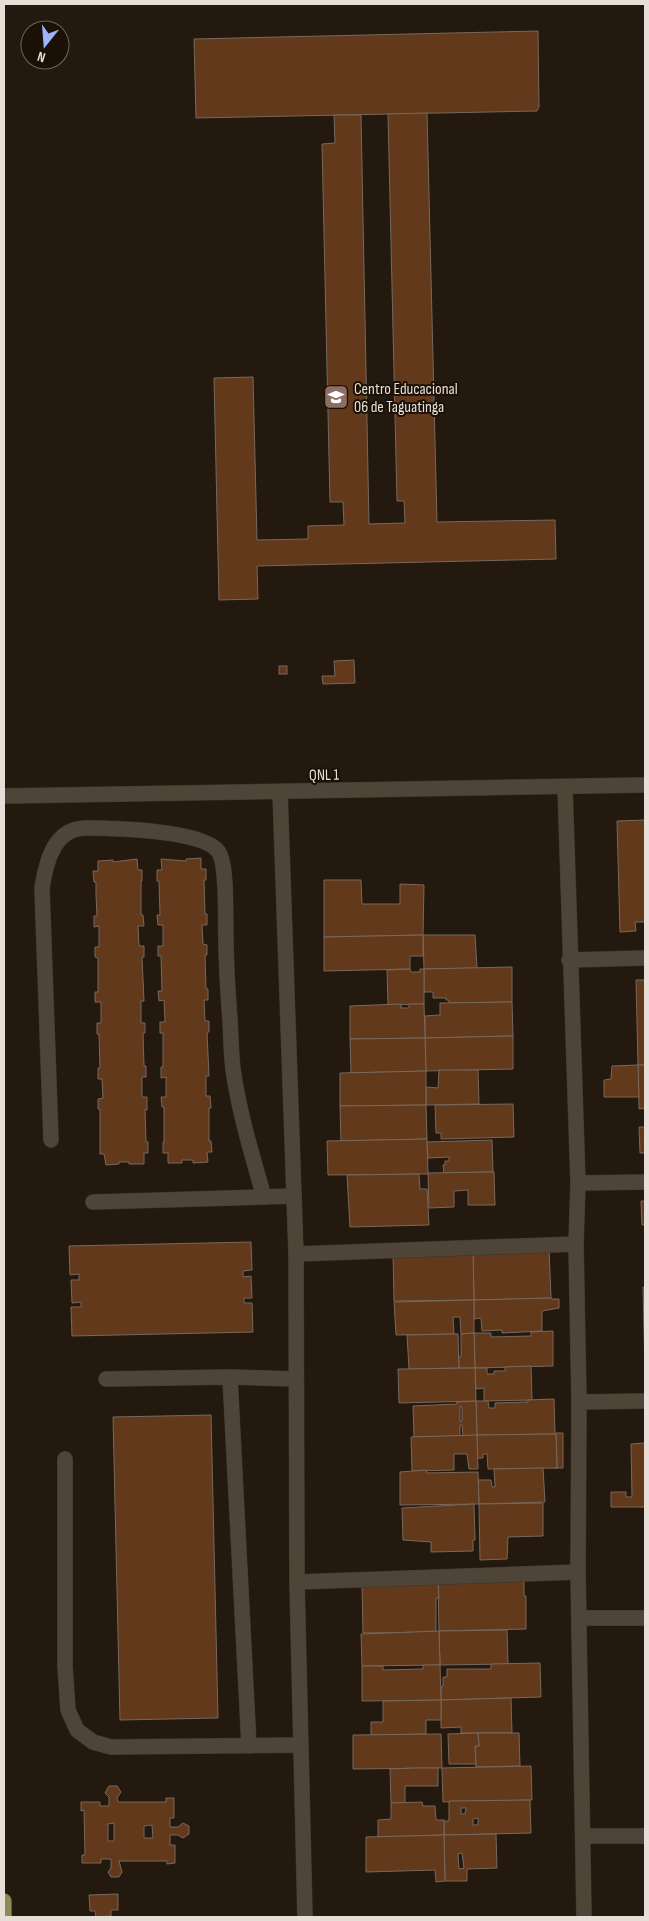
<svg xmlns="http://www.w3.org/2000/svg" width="649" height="1921" font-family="'Sofia Sans Condensed',sans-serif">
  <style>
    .building { fill: #62391b; stroke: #78695e; fill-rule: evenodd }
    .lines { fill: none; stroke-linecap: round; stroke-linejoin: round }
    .minor-casing { stroke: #3c3430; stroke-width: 16 }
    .major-casing { stroke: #3c3430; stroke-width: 16 }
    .minor { stroke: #4f4438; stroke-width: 15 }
    .major { stroke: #8d8c57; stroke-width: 15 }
    .labels { text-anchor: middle; stroke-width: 4; stroke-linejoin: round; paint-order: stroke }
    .poi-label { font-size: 16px; fill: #e6dfd8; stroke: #1a1006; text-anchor: start }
    .street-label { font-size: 16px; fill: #e6dfd8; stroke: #1a1006 }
  </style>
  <rect width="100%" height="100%" fill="#23190e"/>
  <!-- building -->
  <g class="building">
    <polygon points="538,31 539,107 537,111 196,118 194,39"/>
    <polygon points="427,113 437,522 555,520 556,559 257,566 258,599 219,600 214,378 253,377 257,540 308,539 308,526 344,525 343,502 330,502 322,144 335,143 334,115 361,115 369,524 405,523 404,501 397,501 388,114"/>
    <polygon points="354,660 355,683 323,684 322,676 335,676 334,661"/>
    <rect x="279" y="666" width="8" height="8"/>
    <polygon points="645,820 645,922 635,922 636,931 620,932 617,821"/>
    <polygon points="201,858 201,869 206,869 206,880 204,880 205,914 207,914 207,925 202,925 203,944 207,945 207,955 205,955 206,989 208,989 208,1000 204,1000 205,1021 209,1021 209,1032 207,1032 209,1076 206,1076 206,1096 210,1096 211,1108 209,1108 209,1141 211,1141 212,1152 207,1152 208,1162 193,1163 193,1160 182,1160 182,1163 168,1163 168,1153 163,1153 163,1142 164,1142 164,1107 162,1107 161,1097 166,1097 166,1077 161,1078 161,1067 163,1067 163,1033 160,1033 160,1022 165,1022 164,1000 159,1001 158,991 162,991 161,956 158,956 158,946 163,946 163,925 158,925 157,915 160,915 159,881 157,881 157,870 162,870 161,859 186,861 186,859"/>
    <polygon points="137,859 138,870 142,870 142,881 141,881 141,915 143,915 144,926 138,926 139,946 144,946 144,957 142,957 144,1001 141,1001 141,1023 145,1023 145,1033 143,1033 144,1066 146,1066 146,1077 142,1077 142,1097 147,1097 147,1110 145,1109 146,1142 148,1142 148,1153 144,1153 144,1164 129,1164 129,1162 119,1162 119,1164 106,1165 104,1154 100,1154 100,1109 98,1109 98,1099 103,1098 102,1079 98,1079 98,1068 100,1068 99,1034 97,1034 97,1023 101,1023 101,1002 95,1002 95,992 98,992 98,958 95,957 95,947 99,947 99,926 94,927 94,916 97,916 96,895 96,882 94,882 93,871 98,871 98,861 113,860 113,862"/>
    <polygon points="324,880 361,880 362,904 400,904 400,884 424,885 423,935 324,937"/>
    <polygon points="423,935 475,935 477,968 424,969"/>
    <polygon points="423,935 423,956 410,956 410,969 324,971 324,937"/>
    <polygon points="512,967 512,1002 449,1003 449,1000 446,1000 446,998 433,998 433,992 424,992 424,969"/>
    <polygon points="410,969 411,972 420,972 420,969 424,969 424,1004 388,1005 387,970"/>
    <polygon points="636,980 645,980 645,1065 638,1065"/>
    <polygon points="512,1002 513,1036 425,1038 425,1016 440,1015 440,1003"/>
    <polygon points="401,1004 401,1008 409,1008 409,1004 424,1004 425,1038 350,1039 350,1006"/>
    <polygon points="513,1036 513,1069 426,1071 425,1038"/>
    <polygon points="425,1038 426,1071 351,1073 350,1039"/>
    <polygon points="638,1065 645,1065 645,1108 639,1109"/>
    <polygon points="638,1065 639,1097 604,1097 604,1080 611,1079 612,1066"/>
    <polygon points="439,1070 478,1070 479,1104 426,1105 426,1087 438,1088"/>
    <polygon points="426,1071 426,1105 340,1106 340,1073"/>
    <polygon points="513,1104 514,1137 441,1139 441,1133 436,1133 435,1105"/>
    <polygon points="426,1105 427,1139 341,1141 340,1106"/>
    <polygon points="639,1127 645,1127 645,1153 640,1153"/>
    <polygon points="427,1139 428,1174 328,1175 327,1141"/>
    <polygon points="492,1140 493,1172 444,1173 443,1165 445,1165 445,1161 449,1161 449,1157 428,1158 427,1142"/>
    <polygon points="494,1172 495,1205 468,1205 468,1190 454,1191 454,1207 429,1208 428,1173"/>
    <polygon points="419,1174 420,1189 427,1189 429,1225 350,1227 347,1175"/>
    <polygon points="641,1201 645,1201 645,1225 642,1225"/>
    <polygon points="251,1242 252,1270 243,1271 243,1277 251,1276 252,1298 244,1298 244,1303 252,1303 253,1332 72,1336 71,1307 81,1307 81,1302 72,1303 71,1280 79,1280 79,1274 70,1275 69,1246"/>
    <polygon points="549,1248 551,1298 474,1300 473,1250"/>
    <polygon points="473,1250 474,1300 394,1301 393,1254"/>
    <polygon points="643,1287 645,1287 645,1373"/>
    <polygon points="551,1298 551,1299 559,1299 559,1308 542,1311 542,1331 502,1333 502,1330 482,1331 481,1318 474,1319 474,1300"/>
    <polygon points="474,1300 474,1333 461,1334 460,1317 453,1317 454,1334 396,1335 394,1302"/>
    <polygon points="553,1331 553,1366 475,1368 474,1333 491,1333 491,1337 531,1336 531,1332"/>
    <polygon points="474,1333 475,1368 459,1368 458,1357 461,1357 461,1334"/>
    <polygon points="454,1334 458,1334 459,1368 409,1369 407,1335"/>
    <polygon points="531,1366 532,1400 484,1401 484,1388 476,1389 475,1368 487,1368 487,1374 494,1374 494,1371 505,1371 505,1367"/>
    <polygon points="475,1368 476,1401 399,1403 398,1369"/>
    <polygon points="554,1399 555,1434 477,1435 476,1401 488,1401 489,1408 495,1408 495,1403 528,1402 528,1400"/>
    <path d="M 476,1401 L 477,1435 L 463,1436 L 462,1425 L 460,1425 L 460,1436 L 414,1437 L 413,1406 L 457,1404 L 457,1402 ZM 460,1406 L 462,1407 L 462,1421 L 460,1421 Z"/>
    <polygon points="211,1415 218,1718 120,1720 113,1417"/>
    <polygon points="556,1433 563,1433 563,1468 554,1468 557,1468"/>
    <polygon points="556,1434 557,1468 488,1469 487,1454 483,1454 483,1458 477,1458 477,1435"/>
    <polygon points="477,1435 478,1469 469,1469 467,1454 454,1454 454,1470 412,1471 411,1437"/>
    <polygon points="645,1443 645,1507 611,1507 611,1492 626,1492 626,1497 632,1497 631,1444"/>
    <polygon points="543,1468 545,1502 479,1504 478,1480 491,1480 492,1487 495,1487 494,1469"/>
    <polygon points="426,1470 427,1473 478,1472 479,1504 400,1505 400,1472"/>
    <polygon points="543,1503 543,1536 508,1537 507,1559 480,1560 479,1504"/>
    <polygon points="474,1504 475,1540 473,1540 473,1551 431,1552 431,1542 403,1540 402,1508"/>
    <polygon points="524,1580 524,1596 526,1596 526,1629 439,1631 438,1582"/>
    <polygon points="438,1584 439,1598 436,1598 436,1632 363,1633 362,1586"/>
    <polygon points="507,1630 508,1664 440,1665 439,1631"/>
    <polygon points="439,1631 440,1665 362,1666 361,1634"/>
    <polygon points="540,1663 541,1697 441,1700 441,1687 443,1686 443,1677 447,1677 447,1669 491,1669 491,1664"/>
    <polygon points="423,1665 440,1665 441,1700 362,1701 362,1666 383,1666 383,1670 423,1669"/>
    <polygon points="511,1698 512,1733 461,1733 461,1727 441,1728 441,1700"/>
    <polygon points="441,1700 441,1720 426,1720 426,1734 371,1735 371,1722 383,1722 383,1701"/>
    <polygon points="478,1733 519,1733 520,1766 476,1767 475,1746 479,1746"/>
    <polygon points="478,1733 479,1746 475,1746 476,1764 449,1764 448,1734"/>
    <polygon points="441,1734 442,1768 353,1769 353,1735"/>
    <polygon points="531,1766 532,1800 443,1802 442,1768"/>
    <polygon points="413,1768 438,1768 438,1786 405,1786 405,1803 391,1803 390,1769"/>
    <path d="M 109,1786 L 117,1786 L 121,1792 L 117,1798 L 118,1802 L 166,1802 L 166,1798 L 174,1798 L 174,1818 L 170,1818 L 170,1827 L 178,1827 L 183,1823 L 189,1826 L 189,1834 L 183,1838 L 178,1835 L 170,1835 L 170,1845 L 175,1845 L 175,1863 L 167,1864 L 167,1861 L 119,1861 L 122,1872 L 119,1877 L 111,1877 L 108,1872 L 111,1868 L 111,1859 L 101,1859 L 101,1863 L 82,1863 L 82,1855 L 85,1855 L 84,1810 L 81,1811 L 81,1802 L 100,1802 L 100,1806 L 109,1806 L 109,1797 L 105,1793 ZM 114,1823 L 114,1841 L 108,1841 L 108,1824 ZM 152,1825 L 153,1838 L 144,1838 L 144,1826 Z"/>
    <path d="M 530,1800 L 531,1833 L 444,1835 L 444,1821 L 449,1821 L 449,1801 ZM 461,1808 L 466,1808 L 465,1814 L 461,1814 ZM 478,1818 L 478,1825 L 473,1825 L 473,1819 Z"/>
    <polygon points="422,1802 423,1806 435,1806 436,1820 444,1820 444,1835 378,1837 378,1820 391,1819 391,1803"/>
    <path d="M 496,1834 L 497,1868 L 467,1869 L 467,1881 L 445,1881 L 444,1835 ZM 462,1853 L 464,1868 L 459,1869 L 458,1854 Z"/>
    <polygon points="444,1835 445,1881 436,1882 435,1870 366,1872 366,1837"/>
    <polygon points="118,1894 118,1910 111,1910 111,1916 96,1917 95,1911 90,1911 89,1895"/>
  </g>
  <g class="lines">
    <defs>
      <g id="minor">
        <polyline points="565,787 578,1183 576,1244 579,1402 578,1572 584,1917"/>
        <polyline points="280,792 296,1254 297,1582 305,1917"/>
        <polyline points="4,796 645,785"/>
        <polyline points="569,960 645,958"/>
        <path d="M 51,1140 L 42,888 C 46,862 54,828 86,828 C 113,828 201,830 218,851 C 228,863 225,923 226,940 C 226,967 228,993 230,1020 C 231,1036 231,1053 233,1069 C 239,1112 252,1155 264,1197"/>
        <polyline points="578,1183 645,1182"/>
        <polyline points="93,1202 294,1196"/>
        <polyline points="296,1254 576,1244"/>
        <polyline points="230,1377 249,1746"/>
        <polyline points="106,1379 230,1377 296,1379"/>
        <polyline points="579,1402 645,1401"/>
        <polyline points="65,1459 65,1666 68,1710 77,1730 93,1742 111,1747 300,1745"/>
        <polyline points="297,1582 578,1572"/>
        <polyline points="579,1618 645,1618"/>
        <polyline points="583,1836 645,1836"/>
      </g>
      <polyline id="major" points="4,1901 4,1917"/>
    </defs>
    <!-- minor casing -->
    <use href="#minor" class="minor-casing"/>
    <!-- major casing -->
    <use href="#major" class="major-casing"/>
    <!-- minor -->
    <use href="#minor" class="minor"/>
    <!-- major -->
    <use href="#major" class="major"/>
  </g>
  <!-- icons -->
  <defs>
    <symbol id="school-square" viewBox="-11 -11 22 22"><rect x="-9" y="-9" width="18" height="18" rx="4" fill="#8d6e63" stroke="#1a1006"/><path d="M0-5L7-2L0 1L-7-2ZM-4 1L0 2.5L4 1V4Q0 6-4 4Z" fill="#fff"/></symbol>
  </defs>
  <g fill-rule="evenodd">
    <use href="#school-square" x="322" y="383" width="28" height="28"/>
  </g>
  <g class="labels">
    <!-- poi labels -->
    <g class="poi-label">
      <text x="354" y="394">Centro Educacional<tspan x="354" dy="18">06 de Taguatinga</tspan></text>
    </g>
    <!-- street labels -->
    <g class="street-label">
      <text transform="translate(324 774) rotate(-1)" y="6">QNL 1</text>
    </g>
  </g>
  <!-- border -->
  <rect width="649" height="1921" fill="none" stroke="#e6dfd8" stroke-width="10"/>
  <!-- north arrow -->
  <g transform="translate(45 45) rotate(197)"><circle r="24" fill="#1a1006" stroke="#6c635a"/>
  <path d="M0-4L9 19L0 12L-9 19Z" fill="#9db4fd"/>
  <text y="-8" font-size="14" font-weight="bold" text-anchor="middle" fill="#e6dfd8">N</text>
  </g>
</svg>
